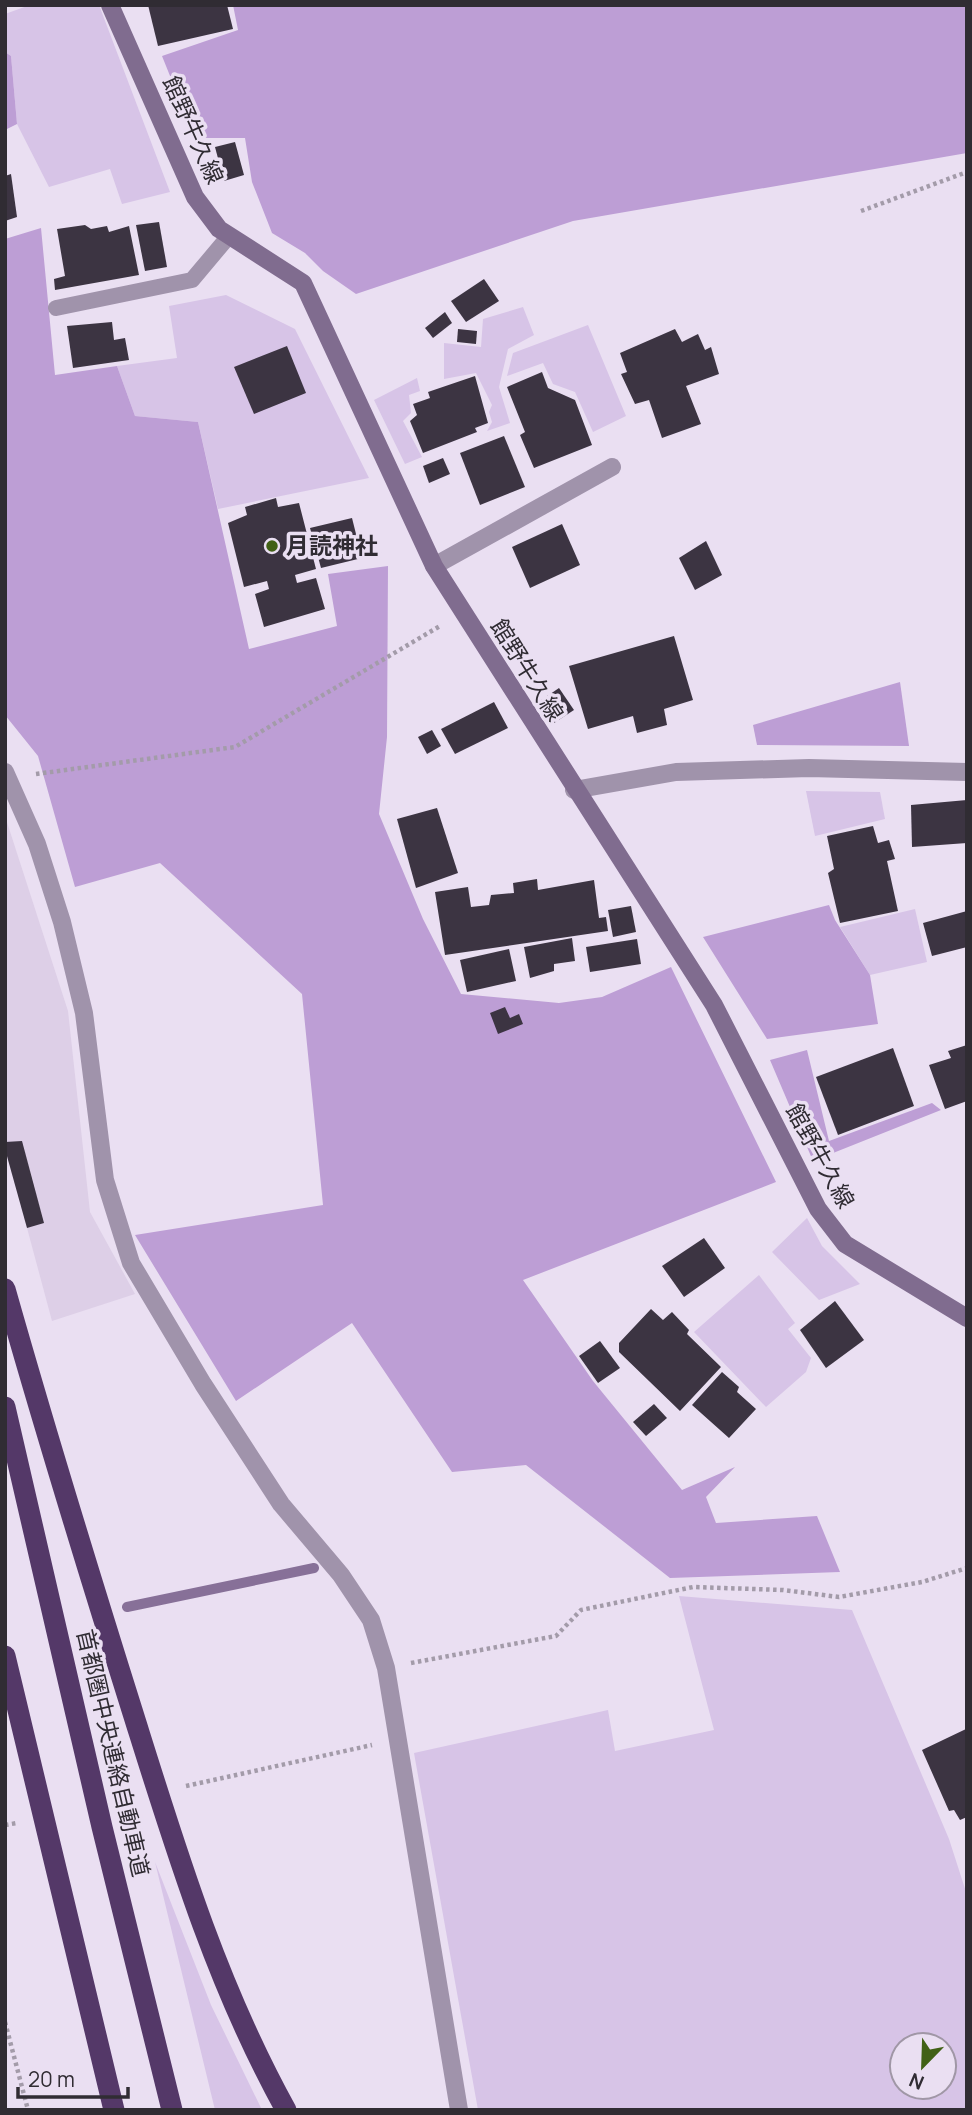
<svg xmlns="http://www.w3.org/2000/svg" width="972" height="2115" font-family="Manrope,'Noto Sans JP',sans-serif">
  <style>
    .built { fill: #ddcfe7 }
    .green { fill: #d7c4e7; fill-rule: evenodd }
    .forest { fill: #bd9ed5 }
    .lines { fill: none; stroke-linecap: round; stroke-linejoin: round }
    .stream { stroke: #877098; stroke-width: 10 }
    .building { fill: #3c3442 }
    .path { stroke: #a39ba9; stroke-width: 4.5; stroke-dasharray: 3.5 3.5; stroke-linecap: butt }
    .service { stroke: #a093ab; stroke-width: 16 }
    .minor { stroke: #a093ab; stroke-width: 18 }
    .tertiary { stroke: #a093ab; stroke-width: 18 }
    .secondary { stroke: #806c8f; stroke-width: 18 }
    .motorway { stroke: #543868; stroke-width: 21 }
    .poi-dot { fill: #416116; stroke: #eadff2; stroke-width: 2.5 }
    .labels { text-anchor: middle; stroke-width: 7; stroke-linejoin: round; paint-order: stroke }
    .street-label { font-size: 23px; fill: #302c33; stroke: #eadff2 }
    .poi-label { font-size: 23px; font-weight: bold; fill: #302c33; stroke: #eadff2; text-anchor: start }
  </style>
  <rect width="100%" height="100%" fill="#eadff2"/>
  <!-- built -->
  <polygon class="built" points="5,816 68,1011 90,1212 135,1294 52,1321 5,1146"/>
  <!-- green -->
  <g class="green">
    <polygon points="30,5 99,5 170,192 122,204 110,169 49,187 17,124 11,56 5,52 5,14"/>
    <polygon points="226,295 295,329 369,478 218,509 198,422 135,416 117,366 177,358 169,306"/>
    <polygon points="523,307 534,335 508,349 499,387 510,423 487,431 492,422 489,412 492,405 476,373 444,379 444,343 481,347 483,319"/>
    <polygon points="588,325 626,416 593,432 575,392 553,384 543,363 507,376 513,353"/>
    <polygon points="417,378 420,391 409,395 411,413 403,421 422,457 405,464 374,400"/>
    <polygon points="806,791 880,792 885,819 815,836"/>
    <polygon points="915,909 927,962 870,975 840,927"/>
    <polygon points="807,1218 822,1246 860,1284 819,1300 772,1252"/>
    <polygon points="759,1275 795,1323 788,1329 811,1358 806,1372 766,1407 694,1332"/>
    <path d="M 679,1596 L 852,1610 L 949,1839 L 967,1895 L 967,2110 L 478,2110 L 414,1753 L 608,1710 L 615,1751 L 714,1730 ZM 902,2045 L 944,2045 L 944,2087 L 902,2087 Z"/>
    <polygon points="155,1862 211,2005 262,2110 215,2110"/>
  </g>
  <!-- forest -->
  <g class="forest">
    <polygon points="233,5 967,5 967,153 573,221 356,294 323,271 305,253 272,233 252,182 245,138 195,138 162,56 238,30"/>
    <polygon points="5,52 11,56 17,124 5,130"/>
    <polygon points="41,228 55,375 117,366 135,416 198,422 249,649 337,626 328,574 388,566 387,737 379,814 423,919 461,994 559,1003 602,997 671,967 776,1182 523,1280 593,1381 682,1490 735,1467 706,1497 716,1523 817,1516 840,1572 670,1578 526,1465 452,1472 352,1323 236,1401 135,1235 323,1205 302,994 160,863 75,887 38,756 5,715 5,239"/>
    <polygon points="900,682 909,746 757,745 753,725"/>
    <polygon points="829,905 835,920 870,975 878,1024 767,1039 703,937"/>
    <polygon points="807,1050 829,1141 932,1103 941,1110 813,1161 770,1060"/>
  </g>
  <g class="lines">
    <!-- stream -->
    <polyline class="stream" points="127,1607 314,1568"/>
  </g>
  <!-- building -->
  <g class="building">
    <polygon points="148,5 227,5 233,29 158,46"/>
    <polygon points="235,142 244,175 224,181 215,147"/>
    <polygon points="11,174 17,217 5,221 5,176"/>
    <polygon points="159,222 167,267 145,271 136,225"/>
    <polygon points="85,225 91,229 107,226 109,232 129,226 139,275 55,290 54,279 65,276 57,229"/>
    <polygon points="484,279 499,301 466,322 451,301"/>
    <polygon points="445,312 452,323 433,338 425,328"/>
    <polygon points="112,322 114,340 125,338 129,360 73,368 67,326"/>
    <polygon points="458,329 477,331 476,344 457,342"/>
    <polygon points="675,329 682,342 698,334 705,350 711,347 719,374 686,386 701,424 662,438 649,400 635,404 621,374 627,372 620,353"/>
    <polygon points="287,346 306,393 254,414 234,367"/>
    <polygon points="542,372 548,388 575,400 592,445 534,468 520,435 525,432 507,387"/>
    <polygon points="475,376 488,423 475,428 477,432 423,453 410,421 417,415 413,404 430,398 428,392"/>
    <polygon points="504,436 525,487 480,505 460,453"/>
    <polygon points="443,458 450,474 429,483 423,466"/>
    <polygon points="276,498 278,507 299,503 316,569 295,575 297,583 316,578 325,609 264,627 255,594 269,589 267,581 244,587 228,523 247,515 245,507"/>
    <polygon points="352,518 362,558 321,568 310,528"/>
    <polygon points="562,524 580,565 530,588 512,547"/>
    <polygon points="706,541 722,575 695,590 679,558"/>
    <polygon points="674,636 693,700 664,709 667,725 637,733 633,716 588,729 569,666"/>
    <polygon points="559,688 574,710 551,725 537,703"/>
    <polygon points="494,702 508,728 455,754 441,729"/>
    <polygon points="432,730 441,746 427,754 418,737"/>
    <polygon points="967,800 967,843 912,847 911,805"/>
    <polygon points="437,808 458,873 416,888 397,819"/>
    <polygon points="873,826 878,843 889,840 895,859 887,861 898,911 840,923 828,873 834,869 827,836"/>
    <polygon points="537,879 538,890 594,880 599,918 606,917 608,931 445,955 435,892 468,887 471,907 489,905 491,895 514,893 513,883"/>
    <polygon points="631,906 636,932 613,937 608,910"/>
    <polygon points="967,911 967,947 932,956 923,923"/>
    <polygon points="572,938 575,961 554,964 554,971 530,978 524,947"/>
    <polygon points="637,939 641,964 590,972 586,947"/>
    <polygon points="509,949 516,981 467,992 460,960"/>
    <polygon points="505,1007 510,1018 519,1014 523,1024 498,1034 490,1013"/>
    <polygon points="967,1045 967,1101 945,1109 929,1065 951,1058 948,1051"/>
    <polygon points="893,1048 914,1106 838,1135 816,1077"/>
    <polygon points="22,1141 44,1223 27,1228 5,1149 5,1142"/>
    <polygon points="704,1238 725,1268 684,1297 662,1266"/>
    <polygon points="835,1301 864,1340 826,1368 800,1330"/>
    <polygon points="651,1309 663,1320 672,1312 689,1330 687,1334 721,1367 680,1411 619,1352 619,1343"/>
    <polygon points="600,1341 620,1368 598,1383 579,1356"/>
    <polygon points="722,1372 739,1387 737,1392 756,1409 729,1438 692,1405"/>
    <polygon points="654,1404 667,1418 646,1436 633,1422"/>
    <polygon points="966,1729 967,1817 960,1820 954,1810 949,1811 922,1750"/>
  </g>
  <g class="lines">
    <!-- path -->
    <g class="path">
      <polyline points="861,211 967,172"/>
      <polyline points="36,774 235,747 440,626"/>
      <polyline points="411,1663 556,1636 581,1610 693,1587 783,1590 839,1597 922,1582 967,1568"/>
      <polyline points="186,1786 372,1745"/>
      <polyline points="5,1825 17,1823"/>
      <polyline points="5,2022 28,2110"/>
    </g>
    <!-- service -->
    <polyline class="service" points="56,308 192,280 229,236"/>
    <!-- minor -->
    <g class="minor">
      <polyline points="434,566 612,467"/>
      <polyline points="5,772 37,844 62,922 84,1013 105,1180 131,1263 203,1384 281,1504 341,1575 371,1620 386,1668 459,2110"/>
    </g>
    <!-- tertiary -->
    <polyline class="tertiary" points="574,790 676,772 809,768 967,772"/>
    <!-- secondary -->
    <polyline class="secondary" points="110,5 195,197 219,229 303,283 434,566 714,1005 818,1209 845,1244 967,1318"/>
    <!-- motorway -->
    <g class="motorway">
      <path d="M 5,1289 C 45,1430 88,1570 132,1710 C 175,1847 216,1984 286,2110"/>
      <polyline points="5,1407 102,1827 172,2110"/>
      <polyline points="5,1656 114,2110"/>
    </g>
  </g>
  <!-- markers -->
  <circle class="poi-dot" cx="272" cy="546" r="7"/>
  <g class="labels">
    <!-- street labels -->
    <g class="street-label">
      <text transform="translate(193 130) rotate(66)" y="8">館野牛久線</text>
      <text transform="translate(527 670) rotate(58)" y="8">館野牛久線</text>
      <text transform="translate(820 1156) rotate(61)" y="8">館野牛久線</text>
      <text transform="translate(113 1753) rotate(77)" y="8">首都圏中央連絡自動車道</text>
    </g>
    <!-- poi labels -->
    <g class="poi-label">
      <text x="286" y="554">月読神社</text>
    </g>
  </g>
  <!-- border -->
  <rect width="972" height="2115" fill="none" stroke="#302c33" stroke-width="14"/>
  <!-- north arrow -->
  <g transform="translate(923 2066) rotate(203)"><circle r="33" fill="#eadff2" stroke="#a097a6" stroke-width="2"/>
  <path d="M0-5L12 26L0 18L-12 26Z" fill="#416116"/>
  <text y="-10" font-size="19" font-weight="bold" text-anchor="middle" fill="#302c33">N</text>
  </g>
  <!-- scale -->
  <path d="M18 2087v10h110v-10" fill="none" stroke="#302c33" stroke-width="3.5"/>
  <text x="28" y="2087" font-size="21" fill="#302c33" stroke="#eadff2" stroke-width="5" paint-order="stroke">20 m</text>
</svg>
